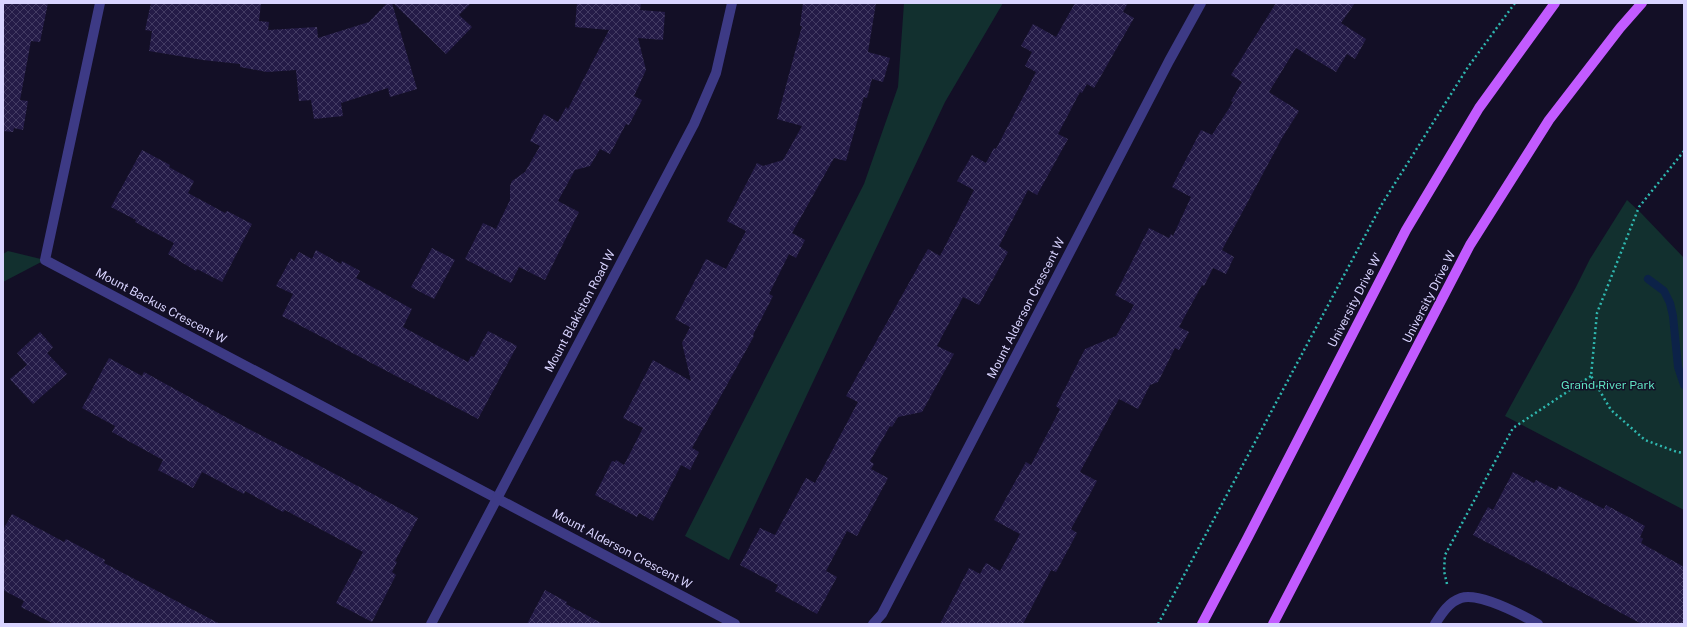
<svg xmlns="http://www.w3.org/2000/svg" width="1687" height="627" font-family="'Public Sans',sans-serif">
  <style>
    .green { fill: #12302f }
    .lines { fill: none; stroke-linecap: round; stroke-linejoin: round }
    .stream { stroke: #0c2248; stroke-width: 8 }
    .building { fill: url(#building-cross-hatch) }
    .path { stroke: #2fb8b0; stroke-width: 2.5; stroke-dasharray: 2 3; stroke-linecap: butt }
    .minor { stroke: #3d3a85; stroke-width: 10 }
    .major { stroke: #c25bff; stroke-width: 10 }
    .labels { text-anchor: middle; stroke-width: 3; stroke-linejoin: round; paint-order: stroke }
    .street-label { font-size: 12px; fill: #d9d4ff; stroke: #130f26 }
    .park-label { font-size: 12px; fill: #5fe0c0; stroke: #130f26 }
  </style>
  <defs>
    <pattern id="building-cross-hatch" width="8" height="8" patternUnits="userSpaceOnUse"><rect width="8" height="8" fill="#241b47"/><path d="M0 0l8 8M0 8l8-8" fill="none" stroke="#433b63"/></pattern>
  </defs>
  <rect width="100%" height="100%" fill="#130f26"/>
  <!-- green -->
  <g class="green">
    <polygon points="904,3 1003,3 945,102 729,560 685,536 864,184 898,87"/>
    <polygon points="1627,200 1641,213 1684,258 1684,510 1505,416 1576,287 1590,259"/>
    <polygon points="8,251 45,260 3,282 3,254"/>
  </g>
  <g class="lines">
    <!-- stream -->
    <polyline class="stream" points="1648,279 1664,291 1670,303 1673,316 1678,367 1684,385"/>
  </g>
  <!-- building -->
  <g class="building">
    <polygon points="3,3 48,3 40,42 31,41 20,100 28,101 23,130 14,128 13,132 3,131"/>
    <polygon points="151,3 261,3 259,21 269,22 268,30 317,27 318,38 369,22 387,3 392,3 417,89 390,97 388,88 341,103 343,116 314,119 311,100 299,101 296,70 267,72 240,67 240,64 203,60 149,51 152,31 145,30"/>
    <polygon points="393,3 471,3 459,15 472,27 446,54"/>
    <polygon points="577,3 641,3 640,10 665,12 663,40 638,38 646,70 634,96 642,100 629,125 626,124 610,154 600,149 590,166 575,170 558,201 579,212 545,280 519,267 511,283 465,259 483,223 496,229 510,200 510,186 512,181 525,172 540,146 530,141 544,114 558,122 566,107 568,109 609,30 575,27"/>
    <polygon points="803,3 876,3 868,52 890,58 883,82 872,79 867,98 864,97 846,161 834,158 792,233 805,240 796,258 789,254 769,294 773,296 753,335 754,336 692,448 699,452 690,470 681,465 653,521 639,513 637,517 595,495 612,461 615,462 616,460 624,465 643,428 623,418 653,360 691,381 682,343 690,327 675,319 706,259 726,269 746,231 727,221 757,163 763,166 783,160 802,126 777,119 802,26 800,26"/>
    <polygon points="1075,3 1128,3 1123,12 1134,18 1094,88 1087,84 1082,93 1080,92 1058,134 1068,139 1037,195 1028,190 999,246 1008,252 979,305 963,297 940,340 937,346 954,354 922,412 898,417 892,427 890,426 870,461 874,464 871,469 888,478 857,536 847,531 826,571 837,577 817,614 775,591 778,585 740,565 760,528 775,535 806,478 815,483 858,402 846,396 857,376 928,249 940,256 974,190 957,181 972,155 986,163 994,148 996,149 1036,72 1025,66 1032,52 1021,46 1033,24 1056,37"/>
    <polygon points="1276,3 1355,3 1341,23 1366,39 1355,59 1347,54 1336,72 1296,48 1269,92 1299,111 1282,138 1222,250 1234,257 1226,274 1213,268 1204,286 1202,285 1179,327 1189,332 1179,350 1175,348 1158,382 1150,385 1138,409 1119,399 1080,472 1097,481 1071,529 1077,533 1056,572 1051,570 1023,624 940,624 969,568 980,574 986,563 1000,571 1020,534 994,520 1026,462 1031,465 1060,409 1056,406 1085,349 1116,336 1134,305 1115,295 1149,228 1169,238 1171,234 1173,236 1191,197 1172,187 1201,130 1212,135 1233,102 1231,101 1242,82 1231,75"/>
    <polygon points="142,150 170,165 169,167 194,181 188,193 225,213 227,211 252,224 222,282 197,269 196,271 168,254 174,243 135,222 136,220 111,207"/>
    <polygon points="432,248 455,260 434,299 411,287"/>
    <polygon points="316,250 341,264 342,261 360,271 356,278 412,309 403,327 468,362 471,356 474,357 488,331 517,346 478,419 282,316 293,294 276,286 291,258 294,261 299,252 312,259"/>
    <polygon points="40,332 53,347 47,353 67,374 33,404 10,379 27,365 17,353"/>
    <polygon points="109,358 142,376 144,372 220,414 301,456 418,518 395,561 397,562 392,572 396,575 372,622 336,603 363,552 285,510 283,512 245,491 244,494 202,472 193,488 158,470 163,460 112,432 115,426 82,408"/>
    <polygon points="1513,472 1534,483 1536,480 1556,490 1559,486 1604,509 1606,505 1645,526 1640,537 1643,539 1641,543 1684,567 1684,624 1642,624 1473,535 1488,507 1493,510"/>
    <polygon points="12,514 64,542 66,539 105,560 104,563 220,624 54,624 21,607 24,601 3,590 3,530"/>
    <polygon points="545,590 567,602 566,604 603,624 527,624"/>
  </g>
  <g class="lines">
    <!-- path -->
    <g class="path">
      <polyline points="1684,151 1639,207 1597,313 1591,376 1611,410 1645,440 1677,452 1684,453"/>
      <polyline points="1447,584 1444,571 1445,555 1513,428 1591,376"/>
      <polyline points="1158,624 1382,204 1468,67 1515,3"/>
    </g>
    <!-- minor -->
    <g class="minor">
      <polyline points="100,3 45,260 735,624"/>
      <polyline points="431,624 694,124 716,73 732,3"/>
      <polyline points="873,624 882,614 1169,61 1201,3"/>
      <path d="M 1435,624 C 1442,613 1449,602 1461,598 C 1479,592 1522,615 1538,624"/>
    </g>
    <!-- major -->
    <g class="major">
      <polyline points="1202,624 1248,537 1406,230 1479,108 1555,3"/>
      <polyline points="1273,624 1470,245 1549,120 1620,28 1642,3"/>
    </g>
  </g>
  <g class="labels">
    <!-- street labels -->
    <g class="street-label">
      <text transform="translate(1429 297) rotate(-63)" y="4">University Drive W</text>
      <text transform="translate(1355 300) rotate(-63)" y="4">University Drive W'</text>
      <text transform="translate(161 306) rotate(28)" y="4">Mount Backus Crescent W</text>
      <text transform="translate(1026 308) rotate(-63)" y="4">Mount Alderson Crescent W</text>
      <text transform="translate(580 311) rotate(-62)" y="4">Mount Blakiston Road W</text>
      <text transform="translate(622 549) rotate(28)" y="4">Mount Alderson Crescent W</text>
    </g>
    <!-- park labels -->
    <g class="park-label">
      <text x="1608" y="389">Grand River Park</text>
    </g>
  </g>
  <!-- border -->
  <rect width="1687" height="627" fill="none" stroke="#d9d4ff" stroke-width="8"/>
</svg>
